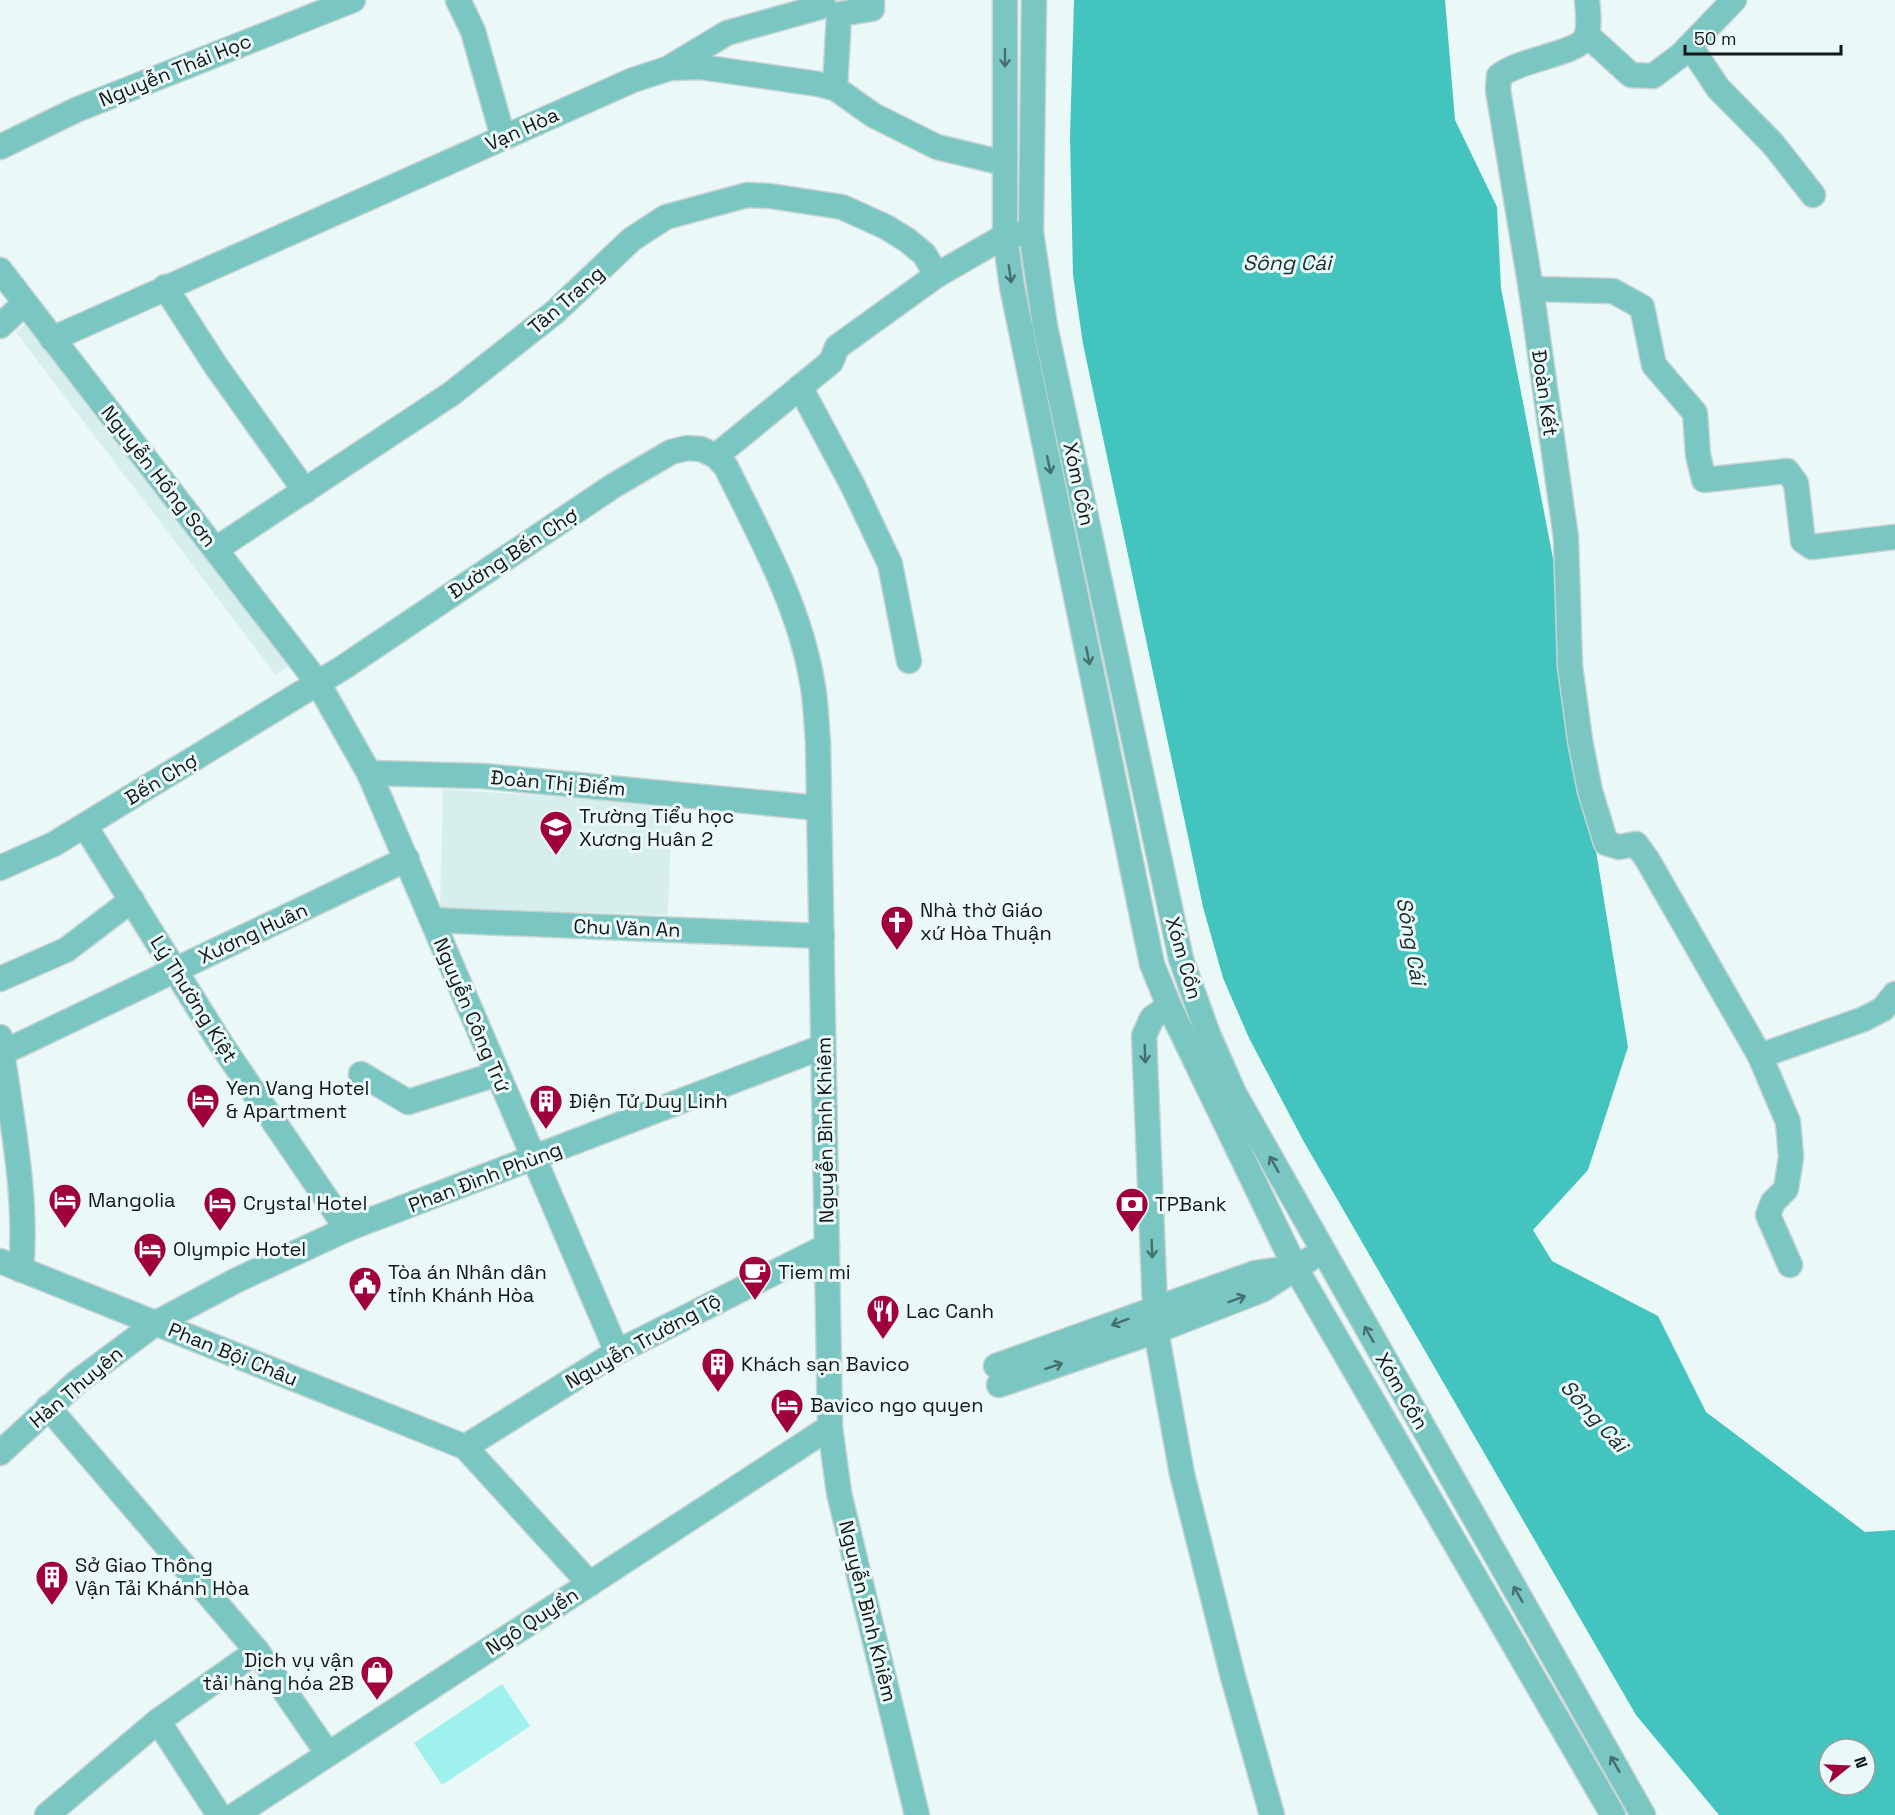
<svg xmlns="http://www.w3.org/2000/svg" width="1895" height="1815" font-family="'Space Grotesk',sans-serif">
  <style>
    .built { fill: #d6eeec }
    .green { fill: #9ff1ed }
    .water { fill: #43c4be; fill-rule: evenodd }
    .lines { fill: none; stroke-linecap: round; stroke-linejoin: round }
    .minor-casing { stroke: #c7d4d3; stroke-width: 27 }
    .minor { stroke: #79c6c2; stroke-width: 24 }
    .oneway { stroke: #466e6c }
    .labels { text-anchor: middle; stroke-width: 6; stroke-linejoin: round; paint-order: stroke }
    .street-label { font-size: 20px; fill: #121717; stroke: #eaf8f7 }
    .poi-label { font-size: 20px; fill: #121717; stroke: #eaf8f7; text-anchor: start }
    .water-label { font-size: 21px; font-style: italic; fill: #192e2d; stroke: #eaf8f7 }
  </style>
  <rect width="100%" height="100%" fill="#eaf8f7"/>
  <!-- built -->
  <g class="built">
    <polygon points="45,308 309,650 276,675 16,332"/>
    <polygon points="443,789 672,805 668,915 440,908"/>
  </g>
  <!-- green -->
  <polygon class="green" points="502,1684 530,1726 442,1785 414,1743"/>
  <!-- water -->
  <path class="water" d="M 1074,0 L 1445,0 L 1455,120 L 1497,207 L 1501,288 L 1555,569 L 1578,741 L 1628,1047 L 1588,1170 L 1533,1230 L 1552,1261 L 1658,1316 L 1706,1412 L 1865,1532 L 1895,1530 L 1895,1815 L 1719,1815 L 1636,1715 L 1304,1142 L 1249,1038 L 1223,978 L 1203,907 L 1083,344 L 1073,275 L 1070,137 ZM 1829,1749 L 1865,1749 L 1865,1785 L 1829,1785 Z"/>
  <g class="lines">
    <defs>
      <g id="minor">
        <polyline points="458,0 473,31 503,137"/>
        <polyline points="1005,0 1005,236 1012,287 1152,964 1169,1006 1295,1267 1613,1815"/>
        <polyline points="1034,0 1031,232 1045,326 1181,959 1208,1034 1234,1093 1643,1815"/>
        <path d="M 1587,0 C 1588,11 1590,27 1586,37 C 1578,54 1519,59 1499,76 L 1498,90 L 1531,289 L 1566,538 L 1570,666 L 1580,740 L 1590,791 L 1606,843 L 1619,847 L 1636,844 L 1647,859 L 1760,1056 L 1788,1122 L 1791,1157 L 1786,1189 L 1773,1202 L 1768,1215 L 1790,1265"/>
        <polyline points="1587,35 1631,75 1653,76 1681,55 1734,0"/>
        <polyline points="1690,46 1718,88 1773,144 1813,195"/>
        <polyline points="672,66 727,33 820,7 823,0"/>
        <polyline points="835,88 839,14 872,9 872,0"/>
        <polyline points="0,147 76,110 353,0"/>
        <polyline points="0,270 318,683 369,773 617,1352"/>
        <polyline points="165,287 216,366 305,491"/>
        <polyline points="1531,289 1613,291 1642,307 1654,365 1695,413 1698,455 1704,480 1787,471 1796,483 1803,541 1812,547 1895,537"/>
        <polyline points="0,326 24,304"/>
        <polyline points="52,339 633,80 670,68 700,67 818,84 835,88 873,115 937,147 1004,163"/>
        <polyline points="800,387 852,484 890,564 909,661"/>
        <polyline points="716,456 831,362 837,347 937,275 1005,236 1020,234"/>
        <polyline points="216,549 451,394 555,312 632,239 666,217 747,195 770,196 842,207 886,227 907,240 924,254 937,275"/>
        <polyline points="369,773 483,776 819,808"/>
        <polyline points="85,826 221,1044 347,1229"/>
        <path d="M 0,868 L 54,844 L 344,667 L 613,486 L 671,452 L 687,448 L 701,449 L 716,456 L 726,467 C 760,536 799,605 812,681 C 816,701 816,721 818,741 L 830,1427 L 839,1493 L 917,1815"/>
        <polyline points="433,920 822,936"/>
        <polyline points="0,979 66,950 132,900"/>
        <polyline points="1169,1006 1152,1018 1144,1036 1156,1331 1182,1474 1233,1677 1272,1815"/>
        <path d="M 0,1037 C 10,1113 28,1193 21,1270"/>
        <polyline points="2,1053 407,859"/>
        <polyline points="1760,1056 1864,1019 1883,1009 1895,994"/>
        <polyline points="361,1074 408,1102 497,1074"/>
        <polyline points="0,1261 465,1447 590,1584"/>
        <polyline points="996,1366 1255,1273 1290,1268"/>
        <polyline points="999,1385 1156,1331 1262,1290 1310,1259"/>
        <polyline points="465,1447 617,1352 827,1246"/>
        <polyline points="0,1453 77,1382 156,1323 237,1280 347,1229 822,1047"/>
        <polyline points="257,1651 328,1754"/>
        <polyline points="158,1721 219,1815"/>
        <polyline points="47,1815 158,1721 257,1651 48,1407"/>
        <polyline points="235,1815 830,1427"/>
      </g>
    </defs>
    <!-- minor casing -->
    <use href="#minor" class="minor-casing"/>
    <!-- minor -->
    <use href="#minor" class="minor"/>
  </g>
  <!-- one-way arrows -->
  <defs><path id="oneway-shaft" d="M-6 0H5M1.5-3L5.5 0L1.5 3" fill="none" stroke-width="1.6" stroke-linecap="round" stroke-linejoin="round" transform="scale(1.5)"/></defs>
  <g class="oneway">
    <use href="#oneway-shaft" transform="translate(1005 58) rotate(90)"/>
    <use href="#oneway-shaft" transform="translate(1010 274) rotate(82)"/>
    <use href="#oneway-shaft" transform="translate(1049 465) rotate(78)"/>
    <use href="#oneway-shaft" transform="translate(1088 656) rotate(78)"/>
    <use href="#oneway-shaft" transform="translate(1145 1054) rotate(88)"/>
    <use href="#oneway-shaft" transform="translate(1274 1164) rotate(-119)"/>
    <use href="#oneway-shaft" transform="translate(1152 1249) rotate(88)"/>
    <use href="#oneway-shaft" transform="translate(1237 1299) rotate(-21)"/>
    <use href="#oneway-shaft" transform="translate(1120 1322) rotate(160)"/>
    <use href="#oneway-shaft" transform="translate(1369 1334) rotate(-120)"/>
    <use href="#oneway-shaft" transform="translate(1054 1366) rotate(-19)"/>
    <use href="#oneway-shaft" transform="translate(1518 1594) rotate(-120)"/>
    <use href="#oneway-shaft" transform="translate(1615 1764) rotate(-120)"/>
  </g>
  <!-- icons -->
  <defs>
    <symbol id="school-pin" viewBox="-11 -11 22 30"><path d="M0 17L-7.5 6A9.5 9.5 0 1 1 7.5 6Z" fill="#a0013c" stroke="#eaf8f7"/><path d="M0-5L7-2L0 1L-7-2ZM-4 1L0 2.5L4 1V4Q0 6-4 4Z" fill="#fff"/></symbol>
    <symbol id="church-pin" viewBox="-11 -11 22 30"><path d="M0 17L-7.5 6A9.5 9.5 0 1 1 7.5 6Z" fill="#a0013c" stroke="#eaf8f7"/><path d="M-1.2-6h2.4v3.5h3.3v2.4h-3.3V6h-2.4V-.1h-3.3v-2.4h3.3Z" fill="#fff"/></symbol>
    <symbol id="hotel-pin" viewBox="-11 -11 22 30"><path d="M0 17L-7.5 6A9.5 9.5 0 1 1 7.5 6Z" fill="#a0013c" stroke="#eaf8f7"/><path d="M-6-4.5h1.5V1H6V5H4.5V3h-9V5H-6ZM-4 0a1.8 1.8 0 1 1 3.6 0ZM.5 0V-2.5h3Q6-2.5 6 0Z" fill="#fff"/></symbol>
    <symbol id="building-pin" viewBox="-11 -11 22 30"><path d="M0 17L-7.5 6A9.5 9.5 0 1 1 7.5 6Z" fill="#a0013c" stroke="#eaf8f7"/><path d="M-4-6H4V6H1V3H-1V6H-4ZM-2.5-4.3h1.7v1.8h-1.7ZM.8-4.3h1.7v1.8H.8ZM-2.5-1h1.7V.8h-1.7ZM.8-1h1.7V.8H.8Z" fill="#fff"/></symbol>
    <symbol id="bank-pin" viewBox="-11 -11 22 30"><path d="M0 17L-7.5 6A9.5 9.5 0 1 1 7.5 6Z" fill="#a0013c" stroke="#eaf8f7"/><path d="M-6-4H6V4H-6ZM0-2.3a2.3 2.3 0 1 0 0 4.6a2.3 2.3 0 1 0 0-4.6Z" fill="#fff"/></symbol>
    <symbol id="cafe-pin" viewBox="-11 -11 22 30"><path d="M0 17L-7.5 6A9.5 9.5 0 1 1 7.5 6Z" fill="#a0013c" stroke="#eaf8f7"/><path d="M-5.5-4.5H6V0H3Q3 3.5 0 3.5H-2.5Q-5.5 3.5-5.5 0ZM3-3.2v2h1.7v-2ZM-6 4.5H4V6H-6Z" fill="#fff"/></symbol>
    <symbol id="civic-pin" viewBox="-11 -11 22 30"><path d="M0 17L-7.5 6A9.5 9.5 0 1 1 7.5 6Z" fill="#a0013c" stroke="#eaf8f7"/><path d="M-.6-6.5H3V-4.5H.6V-3L4-1V1h2V6H-6V1h2V-1L-.6-3ZM-1.2 2.5V6h2.4V2.5Z" fill="#fff"/></symbol>
    <symbol id="restaurant-pin" viewBox="-11 -11 22 30"><path d="M0 17L-7.5 6A9.5 9.5 0 1 1 7.5 6Z" fill="#a0013c" stroke="#eaf8f7"/><path d="M-5-6h1v4h1v-4h1v4h1v-4h1v5L-1.5 .5V6h-2V.5L-5-1ZM5-6V6H3V1.5H1.5Q1.5-4 5-6Z" fill="#fff"/></symbol>
    <symbol id="shop-pin" viewBox="-11 -11 22 30"><path d="M0 17L-7.5 6A9.5 9.5 0 1 1 7.5 6Z" fill="#a0013c" stroke="#eaf8f7"/><path d="M-5-2.5h2.3a2.7 3.5 0 0 1 5.4 0H5L5.5 6h-11ZM-1.5-2.5h3a1.5 2.3 0 0 0-3 0Z" fill="#fff"/></symbol>
  </defs>
  <g fill-rule="evenodd">
    <use href="#school-pin" x="537" y="808" width="38" height="52"/>
    <use href="#church-pin" x="878" y="903" width="38" height="52"/>
    <use href="#hotel-pin" x="184" y="1081" width="38" height="52"/>
    <use href="#building-pin" x="527" y="1082" width="38" height="52"/>
    <use href="#hotel-pin" x="46" y="1181" width="38" height="52"/>
    <use href="#hotel-pin" x="201" y="1184" width="38" height="52"/>
    <use href="#bank-pin" x="1113" y="1185" width="38" height="52"/>
    <use href="#hotel-pin" x="131" y="1230" width="38" height="52"/>
    <use href="#cafe-pin" x="736" y="1253" width="38" height="52"/>
    <use href="#civic-pin" x="346" y="1264" width="38" height="52"/>
    <use href="#restaurant-pin" x="864" y="1292" width="38" height="52"/>
    <use href="#building-pin" x="699" y="1345" width="38" height="52"/>
    <use href="#hotel-pin" x="768" y="1386" width="38" height="52"/>
    <use href="#building-pin" x="33" y="1558" width="38" height="52"/>
    <use href="#shop-pin" x="358" y="1653" width="38" height="52"/>
  </g>
  <g class="labels">
    <!-- street labels -->
    <g class="street-label">
      <text transform="translate(175 70) rotate(-22)" y="7">Nguyễn Thái Học</text>
      <text transform="translate(522 129) rotate(-24)" y="7">Vạn Hòa</text>
      <text transform="translate(566 300) rotate(-41)" y="7">Tân Trang</text>
      <text transform="translate(1545 393) rotate(82)" y="7">Đoàn Kết</text>
      <text transform="translate(159 476) rotate(52)" y="7">Nguyễn Hồng Sơn</text>
      <text transform="translate(1079 484) rotate(78)" y="7">Xóm Cồn</text>
      <text transform="translate(513 553) rotate(-33)" y="7">Đường Bến Chợ</text>
      <text transform="translate(161 779) rotate(-31)" y="7">Bến Chợ</text>
      <text transform="translate(558 783) rotate(5)" y="7">Đoàn Thị Điểm</text>
      <text transform="translate(627 928) rotate(2)" y="7">Chu Văn An</text>
      <text transform="translate(253 933) rotate(-25)" y="7">Xương Huân</text>
      <text transform="translate(1184 958) rotate(74)" y="7">Xóm Cồn</text>
      <text transform="translate(194 999) rotate(58)" y="7">Lý Thường Kiệt</text>
      <text transform="translate(472 1015) rotate(67)" y="7">Nguyễn Công Trứ</text>
      <text transform="translate(825 1130) rotate(-91)" y="7">Nguyễn Bình Khiêm</text>
      <text transform="translate(485 1177) rotate(-21)" y="7">Phan Đình Phùng</text>
      <text transform="translate(643 1341) rotate(-29)" y="7">Nguyễn Trường Tộ</text>
      <text transform="translate(233 1354) rotate(22)" y="7">Phan Bội Châu</text>
      <text transform="translate(76 1387) rotate(-40)" y="7">Hàn Thuyên</text>
      <text transform="translate(1402 1391) rotate(60)" y="7">Xóm Cồn</text>
      <text transform="translate(868 1611) rotate(76)" y="7">Nguyễn Bình Khiêm</text>
      <text transform="translate(532 1621) rotate(-33)" y="7">Ngô Quyền</text>
    </g>
    <!-- poi labels -->
    <g class="poi-label">
      <text x="579" y="823">Trường Tiểu học<tspan x="579" dy="23">Xương Huân 2</tspan></text>
      <text x="920" y="917">Nhà thờ Giáo<tspan x="920" dy="23">xứ Hòa Thuận</tspan></text>
      <text x="226" y="1095">Yen Vang Hotel<tspan x="226" dy="23">&amp; Apartment</tspan></text>
      <text x="569" y="1108">Điện Tử Duy Linh</text>
      <text x="88" y="1207">Mangolia</text>
      <text x="243" y="1210">Crystal Hotel</text>
      <text x="1155" y="1211">TPBank</text>
      <text x="173" y="1256">Olympic Hotel</text>
      <text x="388" y="1279">Tòa án Nhân dân<tspan x="388" dy="23">tỉnh Khánh Hòa</tspan></text>
      <text x="778" y="1279">Tiem mi</text>
      <text x="906" y="1318">Lac Canh</text>
      <text x="741" y="1371">Khách sạn Bavico</text>
      <text x="810" y="1412">Bavico ngo quyen</text>
      <text x="75" y="1572">Sở Giao Thông<tspan x="75" dy="23">Vận Tải Khánh Hòa</tspan></text>
      <text x="354" y="1667" text-anchor="end">Dịch vụ vận<tspan x="354" dy="23">tải hàng hóa 2B</tspan></text>
    </g>
    <!-- water labels -->
    <g class="water-label">
      <text x="1287" y="270">Sông Cái</text>
      <text transform="translate(1411 941) rotate(80)" y="7">Sông Cái</text>
      <text transform="translate(1594 1416) rotate(48)" y="7">Sông Cái</text>
    </g>
  </g>
  <!-- north arrow -->
  <g transform="translate(1847 1767) rotate(72)"><circle r="28" fill="#eaf8f7" stroke="#949e9d" stroke-width="1.5"/>
  <path d="M0-4.5L10 22L0 15L-10 22Z" fill="#a0013c"/>
  <text y="-9" font-size="16" font-weight="bold" text-anchor="middle" fill="#121717">N</text>
  </g>
  <!-- scale -->
  <path d="M1685 45v9h156v-9" fill="none" stroke="#121717" stroke-width="3"/>
  <text x="1694" y="45" font-size="18" fill="#121717" stroke="#eaf8f7" stroke-width="4.5" paint-order="stroke">50 m</text>
</svg>
